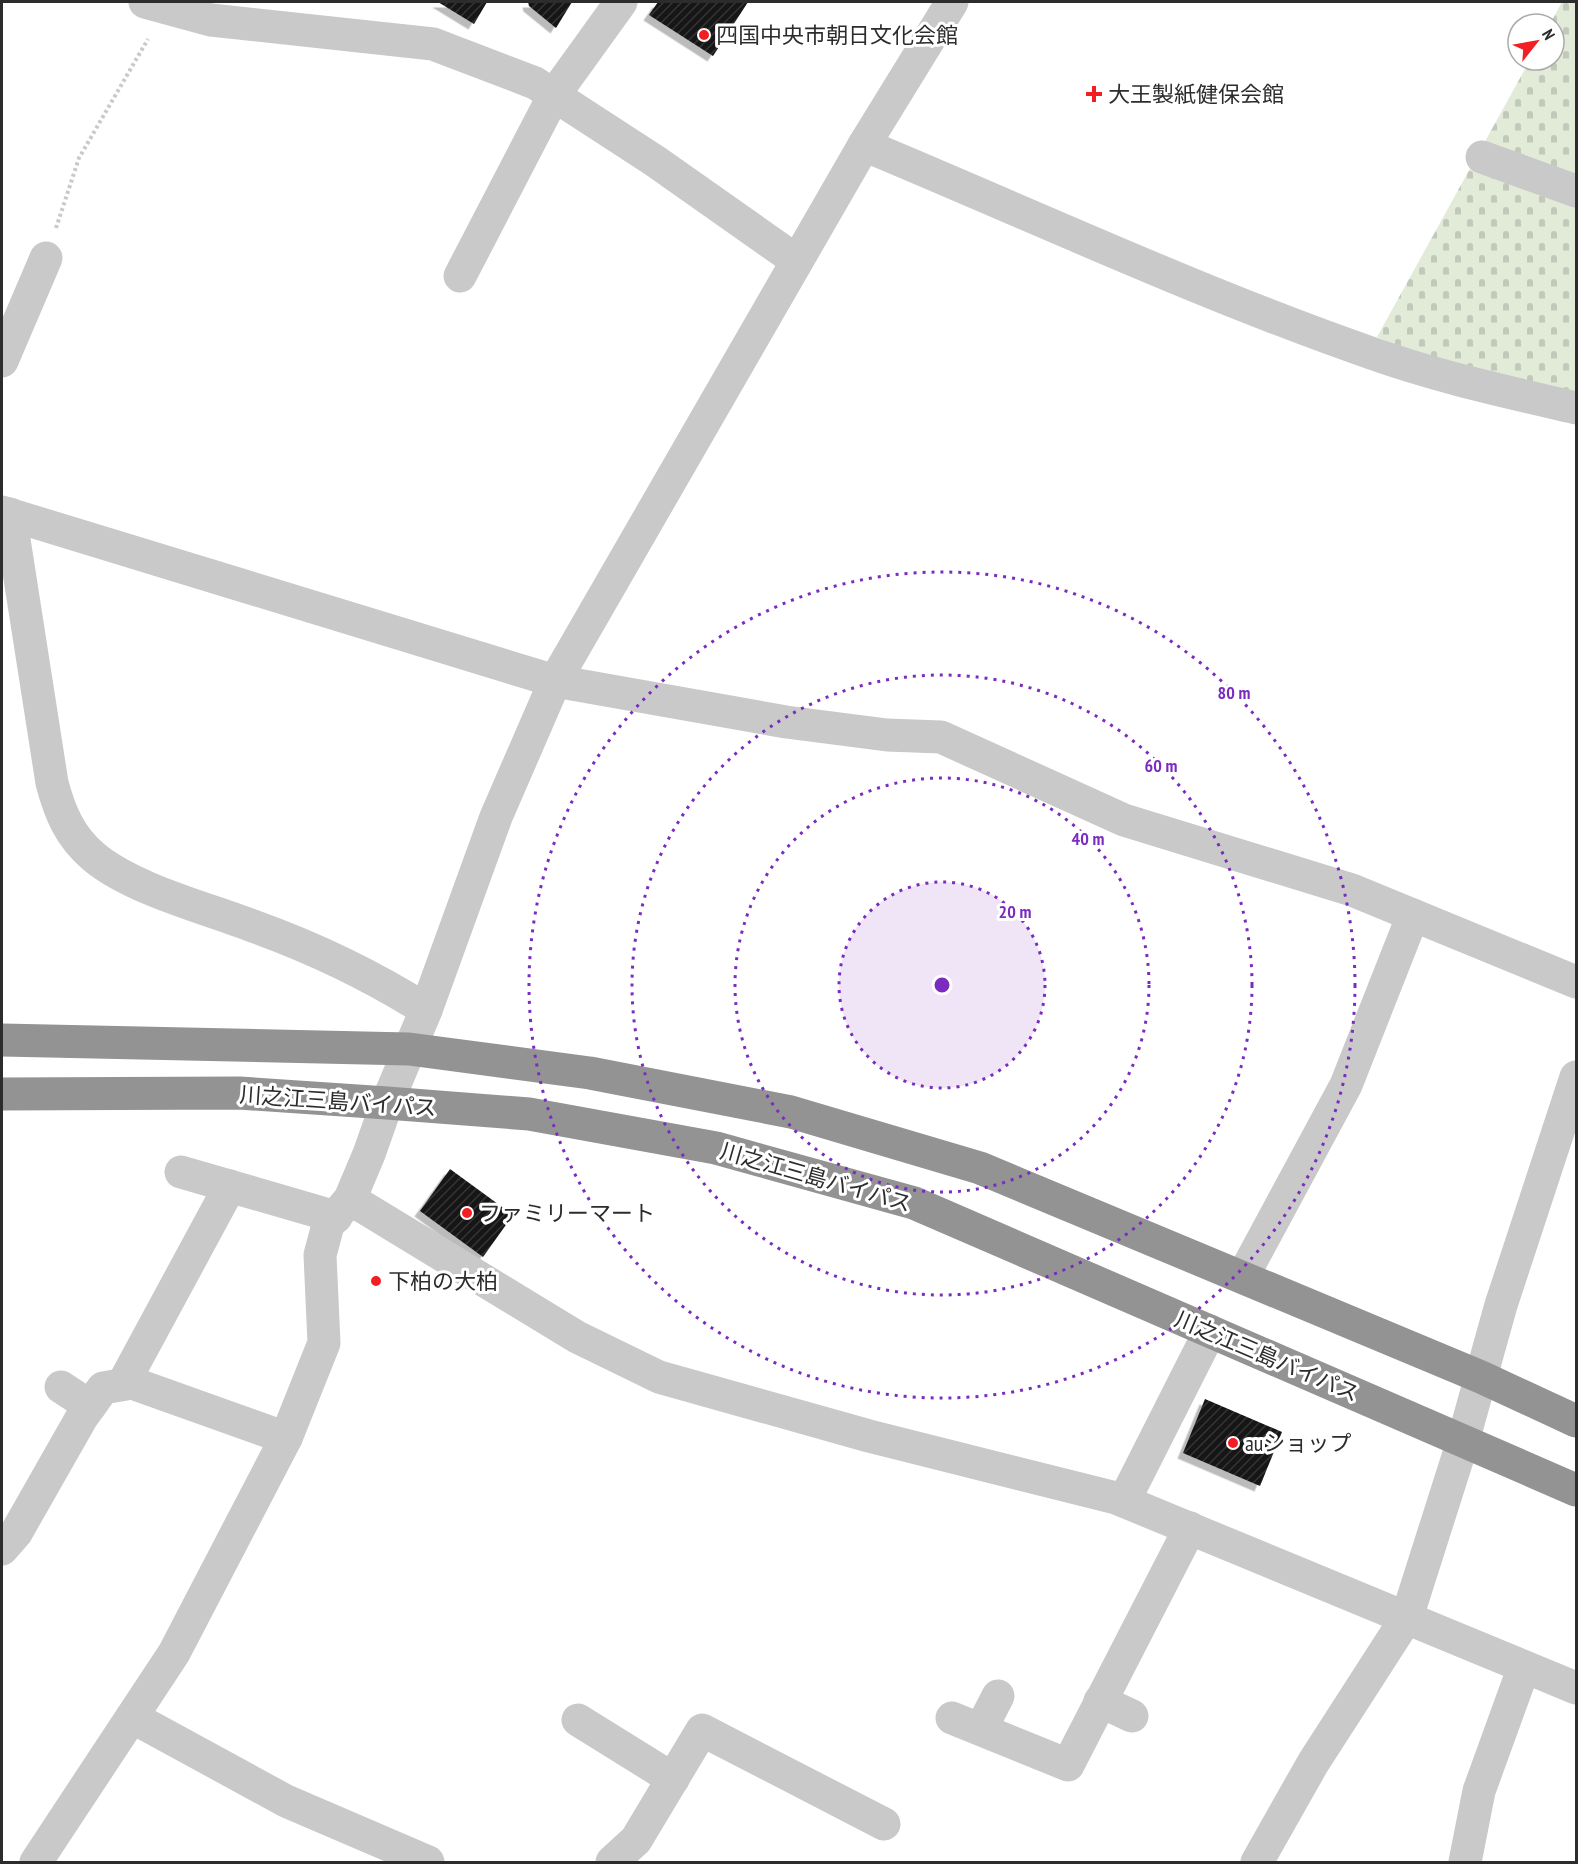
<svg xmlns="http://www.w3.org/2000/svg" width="1578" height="1864" font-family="'PT Sans Narrow','Noto Sans JP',sans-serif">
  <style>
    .cemetery { fill: url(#cemetery-stones) }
    .building { fill: url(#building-hatch); filter: url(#shadow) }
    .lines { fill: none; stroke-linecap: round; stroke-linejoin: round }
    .path { stroke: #c9c9c9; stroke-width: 4; stroke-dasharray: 3 3; stroke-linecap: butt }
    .minor { stroke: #c9c9c9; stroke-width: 33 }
    .highway { stroke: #939393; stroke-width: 33 }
    .ring { fill: none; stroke: #7b2cbf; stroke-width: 3; stroke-dasharray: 3 6 }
    .poi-dot { fill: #f31e24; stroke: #fff; stroke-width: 2 }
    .labels { text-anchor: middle; stroke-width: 6; stroke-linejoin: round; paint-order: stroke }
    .poi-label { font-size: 22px; fill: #2c2c2c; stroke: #fff; text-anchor: start }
    .street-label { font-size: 22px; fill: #2c2c2c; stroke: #fff }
    .centre { fill: #7b2cbf; stroke: #fff; stroke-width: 3 }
    .ring-label { font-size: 18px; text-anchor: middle; font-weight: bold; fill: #7b2cbf; stroke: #fff; stroke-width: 6; stroke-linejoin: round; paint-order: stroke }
  </style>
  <defs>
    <pattern id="cemetery-stones" width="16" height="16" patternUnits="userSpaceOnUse" patternTransform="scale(1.5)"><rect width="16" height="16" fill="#e1ebd8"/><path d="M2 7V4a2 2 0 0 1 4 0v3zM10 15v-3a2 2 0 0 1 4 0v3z" fill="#c1caba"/></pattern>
    <pattern id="building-hatch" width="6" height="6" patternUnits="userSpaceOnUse" patternTransform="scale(1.5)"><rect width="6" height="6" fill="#131313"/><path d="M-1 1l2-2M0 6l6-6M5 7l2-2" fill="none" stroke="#363636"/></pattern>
    <filter id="shadow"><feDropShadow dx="-5.5" dy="5.5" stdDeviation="0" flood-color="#0004"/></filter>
  </defs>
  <rect width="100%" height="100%" fill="#fff"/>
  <!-- cemetery -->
  <polygon class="cemetery" points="1562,2 1576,2 1576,394 1437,362 1377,337 1530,60 1554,60 1554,24 1550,24"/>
  <!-- building -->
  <g class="building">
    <polygon points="438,2 487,2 474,24"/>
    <polygon points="528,2 572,2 556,28 529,6"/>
    <polygon points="658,2 748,2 713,56 649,15"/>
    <polygon points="450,1169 513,1215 483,1257 420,1211"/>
    <polygon points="1205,1399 1282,1432 1260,1486 1183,1453"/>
  </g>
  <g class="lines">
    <!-- path -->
    <polyline class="path" points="56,228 79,158 148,39"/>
    <!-- minor -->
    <g class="minor">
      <polyline points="145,2 211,20 433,44 535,83 655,161 797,261"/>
      <path d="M 864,145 C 1032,215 1199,293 1371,353 C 1438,377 1508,392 1576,408"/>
      <polyline points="1482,157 1576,191"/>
      <polyline points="460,276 554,95 621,2"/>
      <polyline points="2,361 46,258"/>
      <polyline points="2,512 555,681 786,722 887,735 941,737 1124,820 1352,890 1576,982"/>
      <path d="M 10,514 L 52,783 C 60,813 70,837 94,857 C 132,889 206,908 253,926 C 314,948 371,975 426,1010"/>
      <polyline points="181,1172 336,1217"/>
      <polyline points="350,1199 577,1337 659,1377 869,1436 1116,1498 1576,1688"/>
      <polyline points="1243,1276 1346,1085 1413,915"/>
      <polyline points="123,1384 230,1186"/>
      <polyline points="61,1387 90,1406"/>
      <polyline points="1124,1501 1210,1331"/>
      <polyline points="2,1549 16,1533 82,1417 103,1388 132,1383 286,1438"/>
      <polyline points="1100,1701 1132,1716"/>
      <polyline points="132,1717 286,1801 428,1862"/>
      <polyline points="952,1718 1068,1765 1190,1528"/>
      <polyline points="578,1720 673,1779"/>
      <polyline points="981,1729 998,1696"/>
      <polyline points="36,1862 174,1653 286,1438 324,1343 320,1255 328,1225 350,1199 369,1154 387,1103 426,1010 496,817 555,681 864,145 952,2"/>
      <polyline points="612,1862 636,1840 702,1730 884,1824"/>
      <polyline points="1257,1862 1313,1763 1407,1617 1463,1441 1501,1305 1576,1077"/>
      <polyline points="1465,1862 1479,1791 1524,1667"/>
    </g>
    <!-- highway -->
    <g class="highway">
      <polyline points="2,1040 409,1049 590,1073 791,1112 980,1168 1481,1377 1576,1421"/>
      <polyline points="2,1094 239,1093 387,1103 529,1114 716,1148 914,1203 1576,1490"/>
    </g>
  </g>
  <!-- distance rings -->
  <circle cx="942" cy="985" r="103" fill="#7b2cbf" fill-opacity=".12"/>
  <g class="ring">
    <circle cx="942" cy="985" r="103"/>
    <circle cx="942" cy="985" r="207"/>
    <circle cx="942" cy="985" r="310"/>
    <circle cx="942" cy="985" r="413"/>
  </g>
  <!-- markers -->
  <g class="poi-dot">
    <circle cx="704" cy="35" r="6"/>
    <path d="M1091 85h6v6h6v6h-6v6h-6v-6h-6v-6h6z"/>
    <circle cx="467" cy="1213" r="6"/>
    <circle cx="376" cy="1281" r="6"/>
    <circle cx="1233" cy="1443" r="6"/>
  </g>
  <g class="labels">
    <!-- poi labels -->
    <g class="poi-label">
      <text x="716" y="43">四国中央市朝日文化会館</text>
      <text x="1108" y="102">大王製紙健保会館</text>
      <text x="479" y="1221">ファミリーマート</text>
      <text x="388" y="1289">下柏の大柏</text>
      <text x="1245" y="1451">auショップ</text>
    </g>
    <!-- street labels -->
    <g class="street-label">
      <text transform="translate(338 1101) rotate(4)" y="8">川之江三島バイパス</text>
      <text transform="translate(816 1177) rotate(16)" y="8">川之江三島バイパス</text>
      <text transform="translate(1267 1356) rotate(23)" y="8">川之江三島バイパス</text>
    </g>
  </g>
  <circle cx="942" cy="985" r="9" class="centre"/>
  <g class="ring-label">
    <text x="1234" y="699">80 m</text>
    <text x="1161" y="772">60 m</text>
    <text x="1088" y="845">40 m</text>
    <text x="1015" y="918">20 m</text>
  </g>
  <!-- border -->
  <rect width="1578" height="1864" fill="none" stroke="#2c2c2c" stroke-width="6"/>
  <!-- north arrow -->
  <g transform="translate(1536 42) rotate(59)"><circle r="28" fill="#ffffff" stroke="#ababab" stroke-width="1.5"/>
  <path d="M0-4.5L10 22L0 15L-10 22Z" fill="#f31e24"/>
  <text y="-9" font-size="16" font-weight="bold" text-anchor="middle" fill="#2c2c2c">N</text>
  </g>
</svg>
